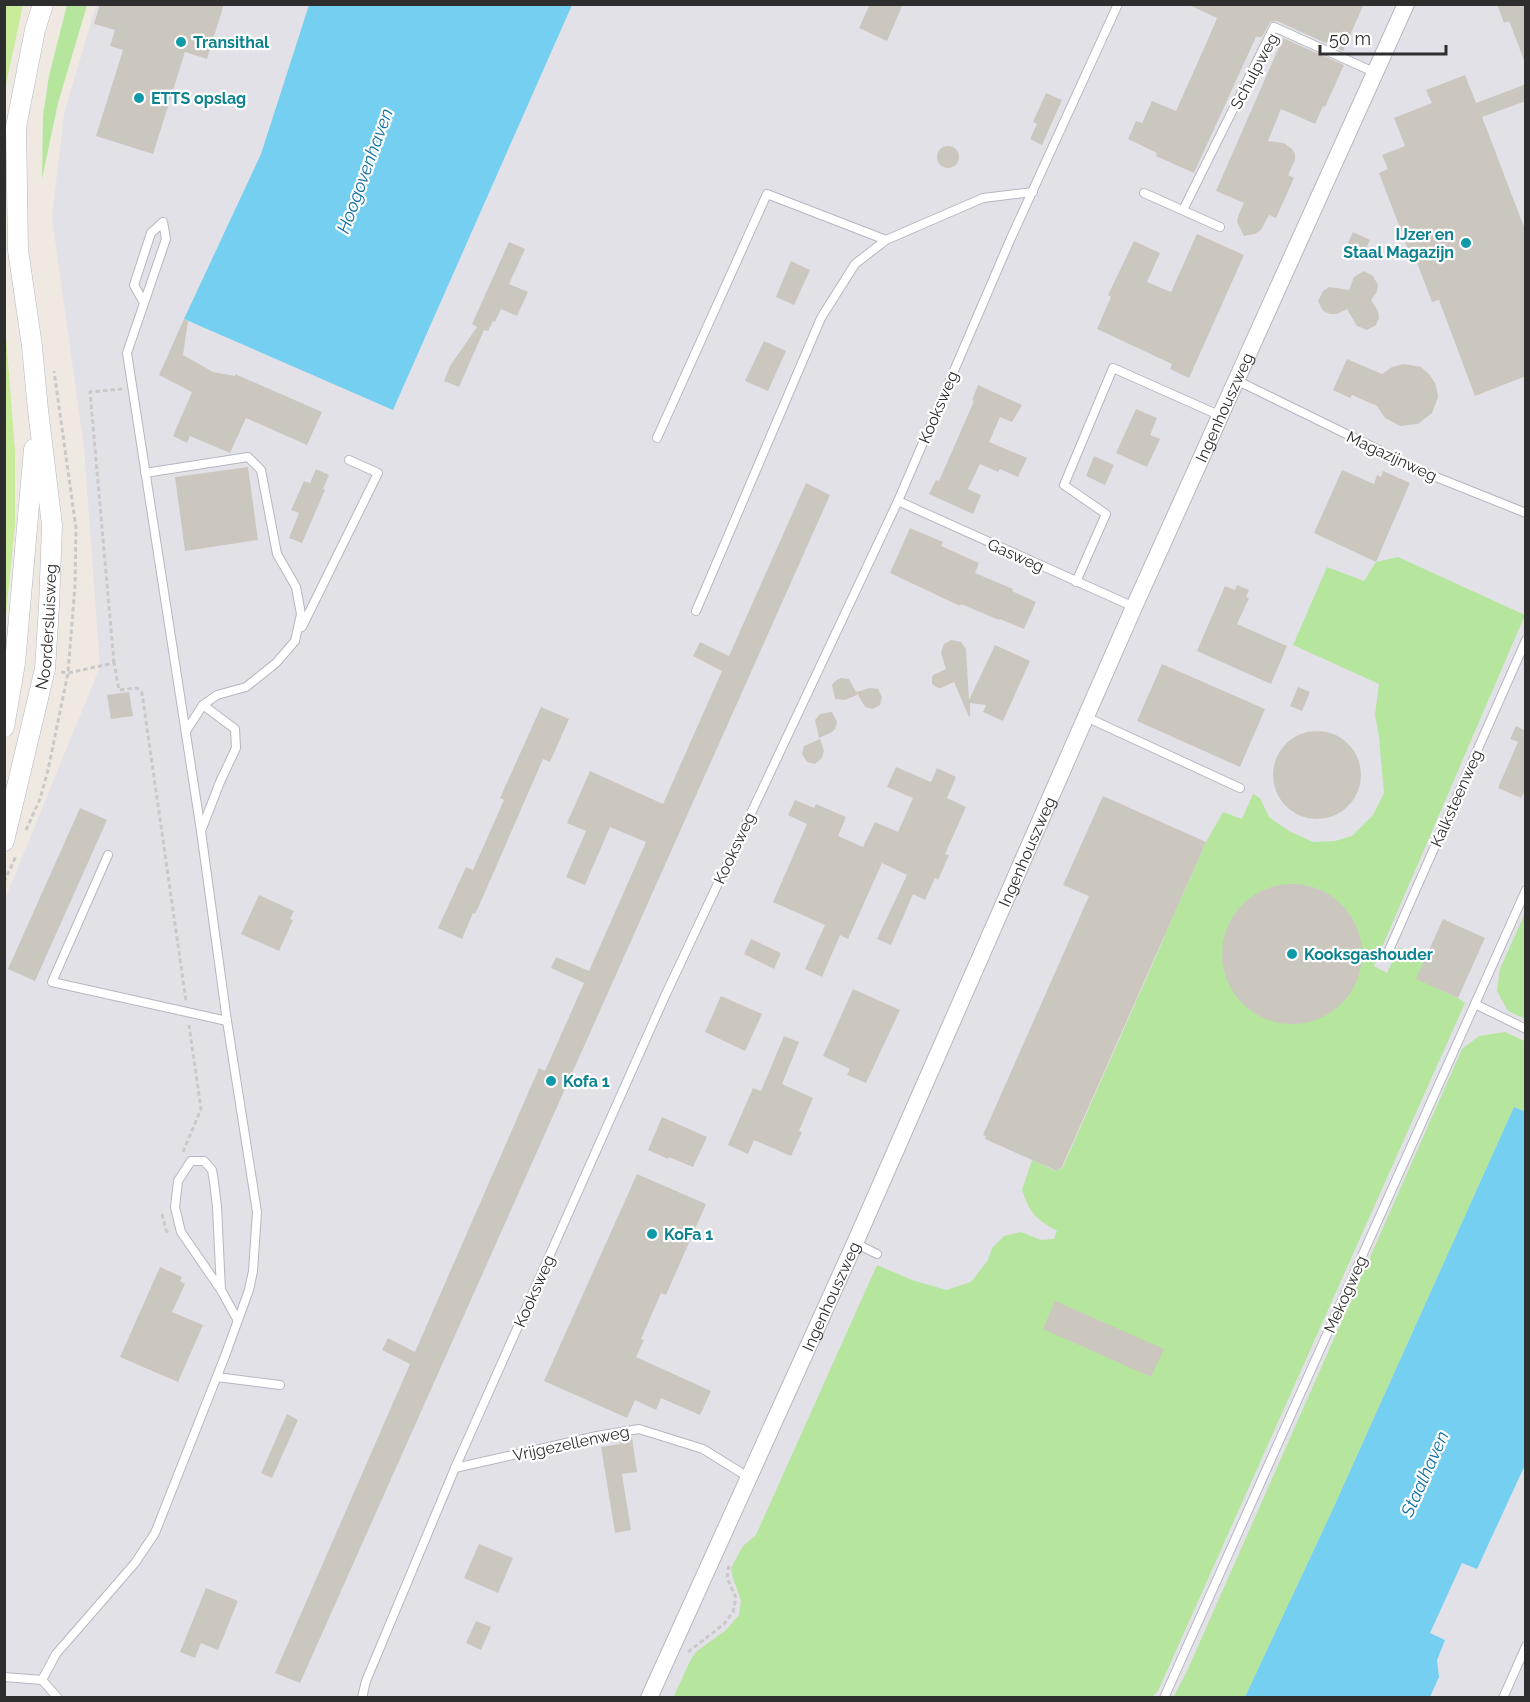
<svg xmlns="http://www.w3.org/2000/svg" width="1530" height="1702" font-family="Raleway,sans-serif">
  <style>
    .industrial { fill: #e3e1e8 }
    .green { fill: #b6e59e }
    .pitch { fill: #c9ec9a }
    .water { fill: #75cff0 }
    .building { fill: #cbc7bf }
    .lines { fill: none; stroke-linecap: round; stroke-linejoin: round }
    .service-casing { stroke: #b4b7c1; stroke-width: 10 }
    .minor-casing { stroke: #b4b7c1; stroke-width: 18 }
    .tertiary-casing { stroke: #b4b7c1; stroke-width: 21 }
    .path { stroke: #c9c9c9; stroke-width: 3; stroke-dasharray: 4.5 3; stroke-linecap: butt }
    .service { stroke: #fff; stroke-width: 8 }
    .minor { stroke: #fff; stroke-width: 16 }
    .tertiary { stroke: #fff; stroke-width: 20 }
    .culture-dot { fill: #0f9aa8; stroke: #fff; stroke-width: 2 }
    .labels { text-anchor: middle; stroke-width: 4.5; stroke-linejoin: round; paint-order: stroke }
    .culture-label { font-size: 16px; font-weight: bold; fill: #0d838f; stroke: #fff; text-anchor: start }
    .street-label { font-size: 16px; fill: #2e2e2e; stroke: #fff }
    .water-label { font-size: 18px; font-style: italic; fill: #0d6fa3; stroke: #fff }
  </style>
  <rect width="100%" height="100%" fill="#efe9e1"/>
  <!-- industrial -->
  <polygon class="industrial" points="96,5 1525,5 1525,1697 5,1698 5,899 100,667 84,448 52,218 64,114"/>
  <!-- green -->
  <g class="green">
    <polygon points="67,5 87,5 58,103 42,179 43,116 49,76"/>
    <path d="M 1398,557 L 1525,615 L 1374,966 L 1387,973 L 1399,947 L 1426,958 L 1417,979 L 1458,998 L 1465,1003 L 1158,1691 L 1151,1698 L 673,1698 L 691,1659 L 697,1651 L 726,1630 L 739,1615 L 741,1601 L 733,1578 L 731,1568 L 743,1546 L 756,1535 L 877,1265 L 912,1280 L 946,1290 L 971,1282 L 988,1260 L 992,1248 L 1004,1236 L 1021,1232 L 1041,1240 L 1054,1239 L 1057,1231 C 1036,1219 1030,1214 1022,1190 L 1032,1160 L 1056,1171 L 1058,1168 L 1062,1169 L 1165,936 L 1162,934 L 1167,930 L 1206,842 L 1223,812 L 1242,819 L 1253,794 L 1260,798 L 1269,817 L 1289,831 L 1313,842 L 1335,841 L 1352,836 L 1373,815 L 1384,793 L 1379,737 L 1375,715 L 1379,684 L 1293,645 L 1327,567 L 1364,581 L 1376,562 Z"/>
    <polygon points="1525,913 1525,1019 1508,1011 1497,991 1500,969"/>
    <polygon points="1505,1032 1525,1041 1525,1112 1514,1107 1332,1511 1245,1697 1173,1698 1187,1671 1462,1049 1479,1036"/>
  </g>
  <!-- pitch -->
  <g class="pitch">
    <polygon points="5,4 23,5 5,89 4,5"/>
    <polygon points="5,324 15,452 15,524 5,624"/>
  </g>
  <!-- water -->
  <g class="water">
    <polygon points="309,5 572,5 393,410 184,319 261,154"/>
    <polygon points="1514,1107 1526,1112 1525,1465 1477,1569 1462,1563 1430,1633 1445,1640 1437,1660 1439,1677 1430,1697 1245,1697 1332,1511"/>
  </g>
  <!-- building -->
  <g class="building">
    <polygon points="100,4 224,4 207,59 185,52 153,154 96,136 123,50 110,46 115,30 94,24"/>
    <polygon points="870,4 903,4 887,41 859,28"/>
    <polygon points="1187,4 1364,4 1343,51 1277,21 1270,22 1262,37 1256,37 1194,173 1156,156 1157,153 1128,139 1136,121 1142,123 1152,101 1176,111 1209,37 1217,18"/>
    <polygon points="1497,4 1526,4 1526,60 1524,60 1509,21 1504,23"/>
    <polygon points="1283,38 1344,65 1325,107 1323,106 1315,124 1281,109 1268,141 1284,143 1292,149 1295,154 1295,160 1288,175 1294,178 1276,218 1269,215 1261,230 1255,234 1244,236 1237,222 1238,216 1244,203 1216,191"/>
    <polygon points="1465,75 1476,103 1526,84 1526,101 1482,117 1526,232 1526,376 1475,396 1439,300 1432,302 1414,255 1411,257 1379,173 1388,169 1382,155 1405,146 1394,118 1432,103 1426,90"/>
    <polygon points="1046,93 1062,100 1042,145 1030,139 1037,124 1033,122"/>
    <circle cx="948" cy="157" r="11"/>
    <polygon points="1353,232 1370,240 1364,253 1347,245"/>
    <polygon points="1197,234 1244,255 1189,378 1170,369 1172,364 1097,329 1111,297 1108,295 1134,241 1160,253 1147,282 1171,292"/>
    <polygon points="509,242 525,249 509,284 528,292 517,316 501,309 495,322 493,321 488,331 484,330 459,387 444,381 450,366 477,327 472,324"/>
    <polygon points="791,261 810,270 794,305 776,297"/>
    <polygon points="1364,271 1373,276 1378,285 1377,292 1371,300 1378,311 1379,318 1376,325 1367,330 1357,326 1347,309 1337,314 1330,314 1323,311 1318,301 1323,291 1329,287 1349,290 1354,277"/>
    <polygon points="184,319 188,321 183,355 213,372 235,376 235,374 322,412 307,445 246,418 230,453 190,436 187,443 173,436 192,392 159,375"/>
    <polygon points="764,341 786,351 768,391 745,381"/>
    <polygon points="1347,359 1382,374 1392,367 1404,364 1421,367 1430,375 1436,385 1438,397 1432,413 1418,424 1400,426 1385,418 1377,406 1352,395 1350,398 1333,390"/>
    <polygon points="978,385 1022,405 1012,422 1000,417 989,442 1027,458 1018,477 1000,469 998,472 980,464 968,489 981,495 973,514 929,494 936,480 939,481 974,401 972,400"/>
    <polygon points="1136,409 1157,418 1150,435 1160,439 1147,467 1116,453"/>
    <polygon points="1094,456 1114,465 1105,485 1086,476"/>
    <polygon points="248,467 258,540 185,551 175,477"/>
    <polygon points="316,469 329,475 323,489 325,490 302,543 289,538 299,513 291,510 304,481 310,483"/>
    <polygon points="1342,470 1374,484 1377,475 1381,477 1383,471 1410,483 1376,562 1314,533"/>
    <polygon points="806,483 830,495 300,1683 275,1673 410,1364 382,1350 388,1338 415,1352 539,1068 545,1071 584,983 551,968 556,957 589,971 646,842 610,827 585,885 566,877 586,831 567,823 590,771 663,804 722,671 693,656 700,642 729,656"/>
    <polygon points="910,528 943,542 941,546 979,563 975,573 1013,589 1012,591 1036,602 1024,629 1000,619 999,620 961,604 960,606 890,573"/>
    <polygon points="1237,585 1249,590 1246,597 1249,598 1237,624 1287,646 1271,684 1197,651 1225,586 1235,590"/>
    <polygon points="951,640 961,642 966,649 969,700 995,645 1030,661 1003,721 983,712 986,705 970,703 970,716 969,717 954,682 941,688 938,688 932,684 932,678 933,675 946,669 941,653 942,649 944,644"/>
    <polygon points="1162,664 1265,709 1240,767 1137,721"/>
    <polygon points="841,678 849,679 856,692 870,688 878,689 882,697 880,705 873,709 865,707 857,693 857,695 845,700 835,699 832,685 835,681"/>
    <polygon points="1298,687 1310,692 1302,711 1290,706"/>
    <polygon points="129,692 133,716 111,719 107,695"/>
    <polygon points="541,707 569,719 550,762 543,759 482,899 475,914 473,913 462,939 438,928 466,867 473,870 504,800 500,798"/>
    <polygon points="832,712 837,722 835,729 832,732 819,738 815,720 820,714"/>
    <polygon points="1516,726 1524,730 1526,726 1526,789 1521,798 1498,788 1518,742 1510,739"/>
    <circle cx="1317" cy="775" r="44"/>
    <polygon points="820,739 824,751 822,758 815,764 807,762 802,754 804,746"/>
    <polygon points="896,767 931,782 937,768 956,777 947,798 966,807 945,854 949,855 938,880 935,878 925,900 913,894 891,945 877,939 907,875 882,863 848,939 840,935 822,977 805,969 825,925 773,902 807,824 788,815 795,800 814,808 816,804 846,817 838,836 863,847 875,822 898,832 913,798 887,787"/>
    <polygon points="1103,796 1206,842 1061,1169 1058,1168 1057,1171 985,1139 986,1136 983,1135 1089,896 1063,885"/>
    <polygon points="80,808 107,820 35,981 8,969"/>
    <circle cx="1292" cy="954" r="70"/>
    <polygon points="259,895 294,911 290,919 293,920 279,951 241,934"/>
    <polygon points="1443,919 1485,938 1458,998 1416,979"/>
    <polygon points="751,939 781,953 774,969 744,954"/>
    <polygon points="853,989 900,1010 866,1083 847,1075 850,1069 823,1056"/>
    <polygon points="721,996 762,1014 745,1051 705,1032"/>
    <polygon points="784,1036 799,1042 782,1084 813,1098 799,1131 802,1132 791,1156 754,1140 748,1154 728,1145 753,1088 761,1091"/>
    <polygon points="662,1117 707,1137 693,1167 669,1157 668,1159 648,1150"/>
    <polygon points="637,1174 706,1204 666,1295 661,1293 641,1339 644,1340 636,1357 711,1391 700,1415 661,1398 656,1410 635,1400 627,1418 544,1381"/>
    <polygon points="160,1267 182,1277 180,1281 185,1284 172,1312 203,1325 178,1382 120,1357"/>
    <polygon points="1055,1301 1164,1349 1151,1377 1043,1329"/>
    <polygon points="287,1414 298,1420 272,1478 261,1473"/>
    <polygon points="632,1437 637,1472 622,1474 631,1530 615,1533 601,1447 620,1444 619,1439"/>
    <polygon points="479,1544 513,1558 498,1593 464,1578"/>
    <polygon points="206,1588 238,1601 218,1650 201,1643 195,1658 180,1652"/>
    <polygon points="476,1621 491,1627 481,1650 466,1643"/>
  </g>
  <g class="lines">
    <defs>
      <g id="service">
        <polyline points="1144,193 1220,227"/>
        <polyline points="1183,210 1274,27 1376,73"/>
        <polyline points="1236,380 1426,473 1526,513"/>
        <polyline points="657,438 767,194 886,240 983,198 1033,192"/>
        <polyline points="145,473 248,457 261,470 277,554 296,587 301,614 295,641 276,663 246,687 217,695 203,705"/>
        <polyline points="898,501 1134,607"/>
        <polyline points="1076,582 1106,514 1064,485 1113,368 1221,416"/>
        <polyline points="696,611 821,318 855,264 886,240"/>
        <polyline points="302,627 378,473 349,460"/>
        <polyline points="1086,717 1240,788"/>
        <polyline points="186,731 203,705 235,729 236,748 220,782 201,831"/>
        <polyline points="108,855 52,982 227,1021"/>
        <polyline points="1386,957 1526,640"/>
        <polyline points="1475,1004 1526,1029"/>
        <polyline points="855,1243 877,1254"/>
        <polyline points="221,1290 217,1207 214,1182 212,1170 204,1161 191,1161 178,1181 175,1207 181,1232 221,1290 237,1319"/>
        <polyline points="217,1377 280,1385"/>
        <polyline points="455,1468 597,1436 639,1429 703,1449 748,1477"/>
        <polyline points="4,1677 42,1680 58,1698"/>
        <polyline points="42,1680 56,1654 135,1563 155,1533 225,1356 249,1290 253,1271 257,1212 227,1021 201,831 127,353 166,239 163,222 151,233 134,285 144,303"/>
        <polyline points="362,1698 366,1681 455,1468 665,996 898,501 1011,238 1118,4"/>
        <polyline points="1164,1698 1526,890"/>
        <polyline points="1503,1698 1526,1646"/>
      </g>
      <g id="minor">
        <path id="s1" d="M 649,1698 L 855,1243 L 1134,607 L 1406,4"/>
      </g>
      <g id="tertiary">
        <polyline points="4,727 15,663 34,449"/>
        <path id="s2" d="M 4,841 L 45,669 L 49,606 L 52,525 L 38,410 L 32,346 L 18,250 L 16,127 L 35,30 L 43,4"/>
      </g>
    </defs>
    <!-- service casing -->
    <use href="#service" class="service-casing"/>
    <!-- minor casing -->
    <use href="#minor" class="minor-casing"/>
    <!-- tertiary casing -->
    <use href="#tertiary" class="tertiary-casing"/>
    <!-- path -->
    <g class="path">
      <polyline points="114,663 90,392 122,389"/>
      <polyline points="61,672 68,673 114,663 119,690 137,688 142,693 186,1001"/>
      <polyline points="26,830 40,799 48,770 68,673 75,585 76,528 54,371"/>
      <polyline points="4,882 16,856"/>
      <polyline points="183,1152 201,1109 189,1025"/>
      <polyline points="162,1214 166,1230 168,1233"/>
      <polyline points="688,1652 724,1624 733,1612 736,1598 727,1578 729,1564"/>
    </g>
    <!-- service -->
    <use href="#service" class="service"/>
    <!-- minor -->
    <use href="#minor" class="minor"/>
    <!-- tertiary -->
    <use href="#tertiary" class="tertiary"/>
  </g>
  <!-- markers -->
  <g class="culture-dot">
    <circle cx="181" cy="42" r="6"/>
    <circle cx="139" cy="98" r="6"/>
    <circle cx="1466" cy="243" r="6"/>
    <circle cx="1292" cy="954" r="6"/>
    <circle cx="551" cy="1081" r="6"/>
    <circle cx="652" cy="1234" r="6"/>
  </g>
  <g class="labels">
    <!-- culture labels -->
    <g class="culture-label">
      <text x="193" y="48">Transithal</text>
      <text x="151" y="104">ETTS opslag</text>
      <text x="1454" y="240" text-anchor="end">IJzer en<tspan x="1454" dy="18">Staal Magazijn</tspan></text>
      <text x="1304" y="960">Kooksgashouder</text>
      <text x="563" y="1087">Kofa 1</text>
      <text x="664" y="1240">KoFa 1</text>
    </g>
    <!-- street labels -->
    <g class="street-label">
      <text transform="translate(1254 71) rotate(-62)" y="6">Schulpweg</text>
      <text transform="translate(938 407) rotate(-67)" y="6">Kooksweg</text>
      <text dy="6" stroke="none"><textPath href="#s1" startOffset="1413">Ingenhouszweg</textPath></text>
      <text transform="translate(1392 456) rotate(25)" y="6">Magazijnweg</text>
      <text transform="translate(1016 555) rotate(24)" y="6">Gasweg</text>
      <text dy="6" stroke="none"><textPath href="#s2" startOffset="219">Noordersluisweg</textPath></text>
      <text transform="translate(1456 798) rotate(-66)" y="6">Kalksteenweg</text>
      <text transform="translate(734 848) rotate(-65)" y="6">Kooksweg</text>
      <text dy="6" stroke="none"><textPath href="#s1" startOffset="927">Ingenhouszweg</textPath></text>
      <text transform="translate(534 1291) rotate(-66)" y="6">Kooksweg</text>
      <text transform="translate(1345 1294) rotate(-66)" y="6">Mekogweg</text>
      <text dy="6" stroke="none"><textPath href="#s1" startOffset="441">Ingenhouszweg</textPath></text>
      <text transform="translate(571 1443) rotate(-12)" y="6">Vrijgezellenweg</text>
    </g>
    <!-- water labels -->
    <g class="water-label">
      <text transform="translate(365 171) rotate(-70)" y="6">Hoogovenhaven</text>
      <text transform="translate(1425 1474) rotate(-66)" y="6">Staalhaven</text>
    </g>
  </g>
  <!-- border -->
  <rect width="1530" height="1702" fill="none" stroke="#2e2e2e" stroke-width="12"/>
  <!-- scale -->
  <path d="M1320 45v9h126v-9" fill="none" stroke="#2e2e2e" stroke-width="3"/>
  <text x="1329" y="45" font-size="18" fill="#2e2e2e" stroke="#ffffff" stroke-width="4.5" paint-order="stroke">50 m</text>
</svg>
